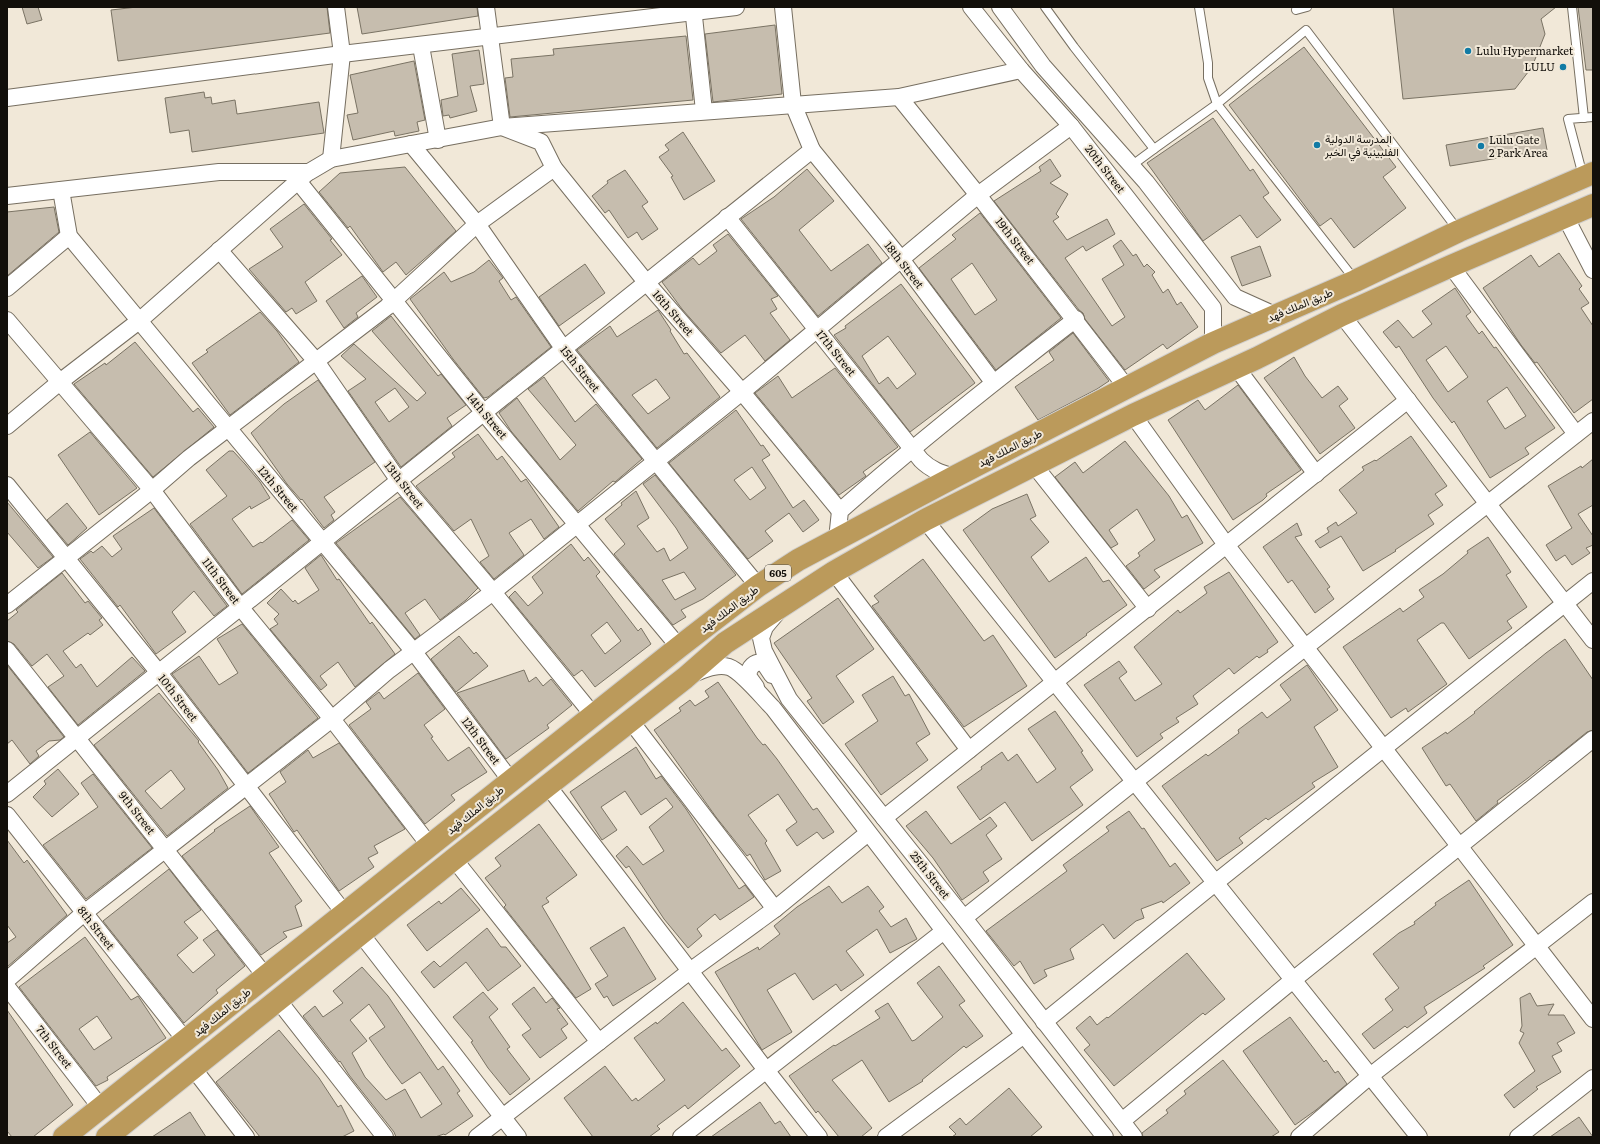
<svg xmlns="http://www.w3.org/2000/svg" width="1600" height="1144" font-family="Literata,Vazirmatn,serif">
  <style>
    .building { fill: #c6bdae; stroke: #7a7364; fill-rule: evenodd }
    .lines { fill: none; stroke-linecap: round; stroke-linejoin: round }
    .service-casing { stroke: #776f61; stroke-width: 10 }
    .minor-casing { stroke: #776f61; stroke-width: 18 }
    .motorway-casing { stroke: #d0cfce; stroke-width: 24 }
    .service { stroke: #fff; stroke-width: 8 }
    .minor { stroke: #fff; stroke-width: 16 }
    .motorway { stroke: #bb9a5b; stroke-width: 22 }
    .poi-dot { fill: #117ba5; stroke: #f1e8d8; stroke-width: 1.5 }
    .labels { text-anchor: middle; stroke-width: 4; stroke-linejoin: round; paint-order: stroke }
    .shield { fill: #f1e8d8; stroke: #555048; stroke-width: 1 }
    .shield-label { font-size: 10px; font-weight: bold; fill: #120f0a }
    .poi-label { font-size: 11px; fill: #120f0a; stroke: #f1e8d8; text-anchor: start }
    .street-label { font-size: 11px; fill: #120f0a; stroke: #f1e8d8 }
  </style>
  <rect width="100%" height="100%" fill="#f1e8d8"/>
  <!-- building -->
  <g class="building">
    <polygon points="22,7 38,7 42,20 27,24"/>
    <polygon points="137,7 327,7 330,33 118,61 111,10"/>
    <polygon points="357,7 477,7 478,16 362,34"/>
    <polygon points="1393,7 1556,7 1541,19 1545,34 1532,67 1515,89 1403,99"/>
    <polygon points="1578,7 1593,7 1593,70 1586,70"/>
    <polygon points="775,25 782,94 713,102 705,34"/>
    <polygon points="686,36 693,100 510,117 505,78 513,77 511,59 554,55 553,49"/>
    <polygon points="1304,47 1396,167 1383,177 1406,208 1354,248 1331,218 1320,226 1229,105"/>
    <polygon points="479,50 484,84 470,86 477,111 450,118 449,115 443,116 441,100 458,96 452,54"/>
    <polygon points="414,61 425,120 417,122 419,131 395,136 394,131 353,140 347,115 358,113 350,75"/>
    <polygon points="204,92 205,98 211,97 212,104 235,100 237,114 319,102 324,133 192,152 189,130 170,133 165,98"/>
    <polygon points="1213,118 1250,171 1253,169 1269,193 1263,197 1281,220 1257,238 1240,215 1203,241 1147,163"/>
    <polygon points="1543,128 1547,150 1450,166 1446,145"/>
    <polygon points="683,132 715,181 684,200 671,177 673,176 659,157 669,150 665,145"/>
    <polygon points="1050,159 1061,176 1050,183 1068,194 1056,214 1059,217 1053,221 1067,240 1107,219 1115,234 1086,251 1083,246 1065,258 1112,326 1125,317 1102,279 1124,265 1113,246 1121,240 1133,256 1136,254 1144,267 1147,264 1155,272 1152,275 1163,293 1168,289 1177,305 1181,302 1198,327 1167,349 1163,344 1125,370 1085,319 1083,313 1079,310 994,201 1041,171 1039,167"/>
    <polygon points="405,167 456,231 406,275 396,262 383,272 350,226 348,228 319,192 340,173"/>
    <polygon points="807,169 834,201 799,230 831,271 868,244 882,263 818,316 741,219 774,197"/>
    <polygon points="625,170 648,202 642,206 658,229 642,240 637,232 628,238 609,210 605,213 592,196 608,183 607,181"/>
    <polygon points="304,204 332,239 330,240 342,255 305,282 317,301 296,314 292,308 286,312 249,269 283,247 270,229"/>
    <polygon points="54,207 59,232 7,276 7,212"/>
    <path d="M 980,213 L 1061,318 L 996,370 L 919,268 L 956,239 L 952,235 ZM 972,263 L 997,300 L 975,315 L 951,279 Z"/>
    <polygon points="728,234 778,296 771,299 777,309 770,313 790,340 765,361 745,335 721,353 682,309 662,282 693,258 699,265 717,251 713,245"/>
    <polygon points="1260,246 1271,276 1242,286 1231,257"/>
    <polygon points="1559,253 1582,286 1579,289 1589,303 1581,308 1593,326 1593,399 1574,413 1537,362 1535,363 1521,345 1483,288 1531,255 1539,267"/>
    <polygon points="489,260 503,278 499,281 511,300 516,297 551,347 488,397 484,398 453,359 410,299 444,272 451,282 474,272"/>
    <polygon points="585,264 605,293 559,326 539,297"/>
    <polygon points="362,276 377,297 356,313 358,317 344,328 326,301"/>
    <path d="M 901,284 L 975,383 L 910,432 L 834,335 L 846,328 L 845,326 ZM 888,336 L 916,374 L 897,389 L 888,377 L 879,384 L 862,356 Z"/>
    <path d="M 1455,288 L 1471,312 L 1466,316 L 1479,334 L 1482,331 L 1494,348 L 1496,347 L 1555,428 L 1525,448 L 1529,454 L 1490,478 L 1454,421 L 1452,423 L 1433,398 L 1399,346 L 1396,348 L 1383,332 L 1398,320 L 1413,338 L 1432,324 L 1422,311 ZM 1446,346 L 1468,377 L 1448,392 L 1426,360 ZM 1507,387 L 1526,416 L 1505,429 L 1487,401 Z"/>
    <path d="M 658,310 L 671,330 L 670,331 L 684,354 L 687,353 L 720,397 L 657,448 L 577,350 L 610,326 L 617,337 ZM 656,379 L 670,398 L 648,414 L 632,395 Z"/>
    <polygon points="260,312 277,331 299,362 230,415 192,363 208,352 206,350"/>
    <path d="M 391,316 L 438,376 L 441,374 L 466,405 L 447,418 L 452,426 L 401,467 L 348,391 L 366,379 L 341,356 L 354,344 L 417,401 L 426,393 L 372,331 ZM 395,388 L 409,407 L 389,422 L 375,402 Z"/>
    <polygon points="1073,333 1109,381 1097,389 1038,420 1015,387 1054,360 1049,352"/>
    <polygon points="135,342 193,412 198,408 214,427 153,477 74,384 105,363 106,365"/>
    <polygon points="1294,357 1305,376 1322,398 1338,386 1348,399 1339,406 1355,428 1320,454 1264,378"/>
    <polygon points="835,368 898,447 863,472 866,476 839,495 755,393 778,376 792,398"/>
    <polygon points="544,377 575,422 596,404 642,459 615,482 613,481 578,511 511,431 499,413 517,398 560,460 576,445 528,389"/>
    <polygon points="318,380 375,462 324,497 335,512 331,515 334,520 324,528 302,499 301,500 287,484 251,433 284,404"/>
    <polygon points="1238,385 1301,470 1266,494 1267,496 1263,500 1233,520 1168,420 1198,400 1205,410"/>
    <path d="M 736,410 L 761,446 L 763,445 L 770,455 L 762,460 L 793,508 L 804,500 L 819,520 L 803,532 L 789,513 L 765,531 L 773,541 L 748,559 L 669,463 ZM 752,467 L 766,488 L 750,500 L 734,480 Z"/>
    <polygon points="90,432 137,488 99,515 58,455"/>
    <polygon points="478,434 497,460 502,456 521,482 526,479 559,527 544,539 531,519 509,533 524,555 494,579 480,562 489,556 471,519 454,531 416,486 455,457 452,453"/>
    <polygon points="1411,436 1447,486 1435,494 1443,505 1428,515 1434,524 1395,550 1396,551 1363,571 1341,536 1320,548 1315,541 1329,532 1327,528 1336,522 1338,526 1357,513 1339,490 1364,470 1362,467 1375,460 1376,461"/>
    <polygon points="1125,441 1169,496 1182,518 1187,515 1203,543 1154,570 1160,577 1144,589 1126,566 1140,556 1138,553 1155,540 1137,509 1109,530 1118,544 1111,548 1055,477 1075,462 1083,473"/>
    <polygon points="229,451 233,451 245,464 260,482 270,498 251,509 250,506 232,519 253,547 261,542 262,543 292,520 309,540 242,594 190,524 227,496 206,470"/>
    <polygon points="1593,459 1593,505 1578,514 1593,536 1593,545 1586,548 1590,553 1572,565 1565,555 1556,561 1546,545 1572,528 1548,486 1581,466 1582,468"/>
    <path d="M 655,475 L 736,575 L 703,599 L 681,610 L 686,617 L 673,625 L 614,554 L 625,544 L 605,519 L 622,505 L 621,503 L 636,491 L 649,518 L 637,526 L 657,552 L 664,548 L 670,561 L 688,548 L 676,528 L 643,484 ZM 684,572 L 696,589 L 675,600 L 662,580 Z"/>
    <polygon points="1027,494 1036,516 1030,519 1049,542 1031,557 1049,582 1086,557 1103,582 1109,580 1127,605 1086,634 1087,635 1055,658 963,530 992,509"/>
    <polygon points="400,497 478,588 466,600 440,620 425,599 405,613 420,635 415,639 336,543"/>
    <polygon points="7,502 53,557 38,568 7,532"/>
    <polygon points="67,503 87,528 68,545 47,520"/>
    <polygon points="154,508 227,606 214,616 194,591 172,612 186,632 156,654 120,605 118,607 80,559 91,551 93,553 102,546 112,557 122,549 113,536"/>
    <polygon points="1297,523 1302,535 1295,537 1330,587 1327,589 1334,599 1315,613 1292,580 1288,583 1263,547"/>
    <polygon points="1488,537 1511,572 1506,575 1527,607 1507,621 1512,628 1469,659 1444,623 1441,623 1417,640 1447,684 1408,712 1406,708 1391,718 1343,647 1400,608 1403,612 1424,597 1419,590 1443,574 1468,553 1467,551"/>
    <path d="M 571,544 L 584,561 L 588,557 L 600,572 L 596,576 L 638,631 L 641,628 L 651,644 L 595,687 L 582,670 L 574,676 L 509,597 L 515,591 L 528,606 L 543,593 L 532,577 ZM 607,622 L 621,641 L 605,654 L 591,635 Z"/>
    <polygon points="321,555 337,580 339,579 370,624 372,622 395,654 355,687 338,662 320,676 327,685 321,690 270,629 278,624 274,619 279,614 267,603 281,589 293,602 295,600 298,604 319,590 305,568"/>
    <polygon points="923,559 984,641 993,635 1027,686 964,727 872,606 879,602 874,596"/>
    <polygon points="1229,572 1278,642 1267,650 1268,652 1259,658 1257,656 1234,674 1229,668 1193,696 1198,704 1176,718 1179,722 1160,734 1163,738 1137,757 1084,685 1119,661 1127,672 1119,678 1135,701 1162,684 1134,647 1178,610 1180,613 1207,593 1204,587"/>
    <polygon points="62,573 85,603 88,601 102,618 99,620 103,625 90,635 88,633 63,651 76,668 81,664 97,687 132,657 145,671 78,725 48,687 64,676 47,654 32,666 14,644 7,641 7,621 18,612 16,610"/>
    <polygon points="838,598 874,649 836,676 854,702 823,724 807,701 812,698 774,643"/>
    <polygon points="242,624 318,718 248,773 172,674 199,656 219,685 238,673 217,639"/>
    <polygon points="459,636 474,654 476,652 488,666 456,692 431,659"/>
    <polygon points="1565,639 1593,680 1593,730 1587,732 1551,761 1550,760 1528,778 1497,801 1498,803 1476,821 1450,784 1446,786 1422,748 1446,732 1447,734 1475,713 1474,712 1546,653"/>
    <polygon points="7,665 64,737 60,740 49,741 36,751 39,756 30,764 12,740 7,744"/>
    <polygon points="1307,665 1338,710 1314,727 1338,767 1312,783 1315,787 1268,820 1266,818 1239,838 1243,843 1217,861 1162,786 1206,754 1208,756 1239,733 1238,730 1262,712 1267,718 1291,700 1280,685"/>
    <polygon points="524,670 529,682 536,677 543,686 551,679 572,705 547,725 549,728 506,759 457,693"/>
    <polygon points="418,673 445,709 424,725 433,737 431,738 448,761 469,747 487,772 451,795 455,800 425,824 349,725 371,709 366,702 379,692 384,699"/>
    <polygon points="893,676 905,696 909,694 930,734 916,743 928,760 881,795 845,744 878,721 862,695"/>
    <polygon points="718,682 757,738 763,745 765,744 777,759 813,810 817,808 834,832 823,839 817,832 797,846 786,830 797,822 778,794 748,815 767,841 765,843 781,871 765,880 750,854 747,856 716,817 654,730 681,711 679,708 690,700 695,706 709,697 705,691"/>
    <path d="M 159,693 L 199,741 L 198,742 L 218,770 L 228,788 L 167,836 L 94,745 ZM 171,770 L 185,789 L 161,809 L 145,791 Z"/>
    <polygon points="1055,711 1083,751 1081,752 1093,770 1070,787 1083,805 1032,841 1005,802 980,820 957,787 982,769 981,767 1002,752 1008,761 1017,754 1037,783 1056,769 1028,729"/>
    <polygon points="339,743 405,829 374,846 378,853 368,858 374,867 339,891 297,830 294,832 269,794 286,782 280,772 308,750 313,758"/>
    <polygon points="636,747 656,779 661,776 686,809 739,889 745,885 754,897 720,920 715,914 697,929 702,936 688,948 664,919 629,866 626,868 616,856 627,846 643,865 664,851 649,827 673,807 666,798 641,815 625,791 601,807 617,830 602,840 570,792"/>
    <polygon points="58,769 79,794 52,817 33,797 46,784 44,781"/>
    <polygon points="93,774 152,848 86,899 43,845 98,807 81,783"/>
    <polygon points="250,806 279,847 269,853 302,901 295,906 302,926 283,932 287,937 261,955 182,856 215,831 214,830"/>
    <polygon points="926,811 951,844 990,817 997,826 986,835 1002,859 983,872 989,881 962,900 933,858 906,826"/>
    <polygon points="1129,811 1142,829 1144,828 1170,867 1175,863 1190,883 1163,903 1162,901 1141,909 1144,918 1136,921 1114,939 1103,924 1070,949 1074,959 1044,970 1047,976 1034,984 1020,961 1014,966 986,931 1067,871 1063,865 1109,831 1106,827"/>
    <polygon points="539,824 577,875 546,898 549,902 542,906 591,989 576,998 504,907 506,905 485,878 501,866 495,858"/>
    <polygon points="7,840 24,863 27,860 67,915 7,967 7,943 16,937 7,925"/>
    <polygon points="169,869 201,910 184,922 198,938 177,955 193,973 215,955 203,940 217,930 245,966 216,990 218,993 184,1023 103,921"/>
    <polygon points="1469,880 1513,945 1483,966 1485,968 1424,1007 1427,1013 1407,1028 1405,1026 1374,1049 1362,1034 1393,1010 1385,999 1399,988 1373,954 1399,933 1415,924 1414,922 1436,905 1435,903"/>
    <polygon points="829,886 842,903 868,886 884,907 879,911 891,927 906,918 917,939 890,953 877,929 846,951 864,975 841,991 836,984 813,1000 795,973 767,990 792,1032 762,1050 715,972 758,947 759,950 780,934 774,926 797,907"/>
    <polygon points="461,888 480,910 427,951 407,925 439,901 441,904"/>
    <polygon points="624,927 656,979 613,1006 607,996 604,998 595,984 608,976 590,948"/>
    <polygon points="487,928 501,947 506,947 521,966 488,991 466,962 434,988 421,972 434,961 440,967"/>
    <path d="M 85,937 L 131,1000 L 138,996 L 166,1038 L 107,1077 L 108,1080 L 96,1086 L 19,987 ZM 97,1016 L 112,1038 L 94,1050 L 79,1029 Z"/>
    <polygon points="1187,953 1225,999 1205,1015 1203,1013 1114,1086 1084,1050 1090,1045 1076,1028 1090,1016 1097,1025 1107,1017 1108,1018"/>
    <polygon points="939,966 965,1001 959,1005 983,1036 966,1048 964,1046 922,1080 923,1081 889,1102 862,1060 832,1080 872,1128 861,1137 839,1137 818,1111 816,1113 789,1076 834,1045 835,1046 880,1018 875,1011 888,1003 912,1041 915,1040 943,1017 917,983"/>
    <path d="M 362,967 L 388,996 L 438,1070 L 443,1066 L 460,1091 L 457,1093 L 473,1116 L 445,1135 L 444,1134 L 435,1137 L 396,1137 L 394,1132 L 349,1075 L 340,1061 L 339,1062 L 303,1016 L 315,1006 L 323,1017 L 343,1003 L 333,991 ZM 369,1004 L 385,1027 L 369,1038 L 390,1068 L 402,1084 L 420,1072 L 442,1104 L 421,1118 L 405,1089 L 386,1100 L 365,1077 L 352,1053 L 367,1041 L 350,1020 Z"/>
    <polygon points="534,987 546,1003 552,998 560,1008 557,1009 568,1024 561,1029 567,1038 540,1058 522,1035 531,1029 512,1004"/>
    <polygon points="483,992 498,1009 489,1017 510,1047 507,1049 530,1079 510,1095 488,1068 471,1042 473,1041 453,1017"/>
    <polygon points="1530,993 1537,1006 1554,1004 1548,1015 1564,1015 1575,1033 1557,1043 1562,1051 1552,1056 1561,1072 1536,1087 1538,1089 1514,1108 1504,1095 1535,1071 1519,1043 1524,1033 1520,1031 1522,1026 1520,998"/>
    <polygon points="683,1002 722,1051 726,1048 740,1066 688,1109 685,1105 657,1126 660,1129 649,1137 593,1137 564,1098 605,1066 632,1101 636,1098 638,1101 665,1080 634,1038 656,1022 657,1024"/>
    <polygon points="7,1010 73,1105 33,1137 12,1137 7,1131"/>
    <polygon points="1290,1017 1324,1062 1326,1060 1335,1073 1338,1071 1347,1084 1316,1110 1295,1125 1243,1051"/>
    <polygon points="279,1030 319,1078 338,1107 341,1105 354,1131 342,1137 260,1137 216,1082"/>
    <polygon points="1223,1060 1279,1132 1271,1137 1143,1137 1142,1133 1168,1113 1166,1110 1186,1094 1184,1091"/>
    <polygon points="1009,1088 1042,1127 1030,1137 952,1137 956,1134 949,1127 960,1118 966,1125"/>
    <polygon points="760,1102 775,1124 780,1121 791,1137 711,1137"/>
    <polygon points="190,1112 206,1137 152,1137"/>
    <polygon points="1579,1117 1593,1137 1550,1137"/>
  </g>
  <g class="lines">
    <defs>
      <g id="service">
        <polyline points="1045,7 1074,47 1154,149 1217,104 1306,30 1458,230"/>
        <polyline points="1199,7 1208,63 1208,78 1217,104 1355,280"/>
        <polyline points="1572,7 1584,118"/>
        <polyline points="1296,10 1307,7"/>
        <polyline points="1131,166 1154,149"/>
        <polyline points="1583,176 1568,119 1593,117"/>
      </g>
      <g id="minor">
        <polyline points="486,7 502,127 541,142 554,168 646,282 742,392 840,511"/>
        <polyline points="693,7 704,111"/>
        <polyline points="971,7 1021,70 1071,126 1213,308 1213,343"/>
        <polyline points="1000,7 1043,66 1146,182 1235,297 1275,315"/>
        <polyline points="421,46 438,140"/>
        <polyline points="899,97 978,195 1127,388"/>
        <polyline points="7,98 342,54 736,7"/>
        <polyline points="411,144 477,224 563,348 758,586"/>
        <polyline points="812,150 901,259 993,382"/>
        <polyline points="331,159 342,54 336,7"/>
        <polyline points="298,181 484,413 679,647"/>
        <polyline points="61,190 69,236 414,652 511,781"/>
        <polyline points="7,196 219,172 309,172 331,159 502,127 899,97 1021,70"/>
        <path d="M 727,217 L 921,460 C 931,470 941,473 954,477"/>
        <polyline points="1566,218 1593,270"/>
        <polyline points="219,250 316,361 399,481 493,592 593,715"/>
        <polyline points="1451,266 1576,434"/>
        <polyline points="7,288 69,236"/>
        <polyline points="1342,315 1593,640"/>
        <polyline points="7,320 152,490 241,608 332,719 430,846"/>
        <polyline points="1236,367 1316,474"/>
        <polyline points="1133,415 1227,546 1593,1019"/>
        <polyline points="7,426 61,381 139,321 306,174"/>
        <polyline points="1034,465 1148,609"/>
        <polyline points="7,485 159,673 345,914"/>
        <polyline points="925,520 1419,1137"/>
        <path d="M 837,539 L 840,511 C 916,444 995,381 1076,319"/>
        <polyline points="834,572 969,750"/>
        <polyline points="7,605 152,490 189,458 387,307 477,224 554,168"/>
        <polyline points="776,614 765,627 761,638 764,651 789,699 964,918 1134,1137"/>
        <polyline points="7,650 266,977"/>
        <path d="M 695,673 C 706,669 717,664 729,667 C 741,671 763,698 773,708 L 1024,1035 L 1105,1137"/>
        <path d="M 756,687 L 748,676 C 749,667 754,661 764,663 L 772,675"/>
        <polyline points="630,720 775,909"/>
        <polyline points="548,786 766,1070 819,1137"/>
        <polyline points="7,794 812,150 793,104 783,7"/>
        <polyline points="7,815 186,1041"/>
        <polyline points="884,818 1408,400"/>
        <polyline points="454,859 599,1042"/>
        <polyline points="964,918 1134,782 1593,421"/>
        <polyline points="361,934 518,1137"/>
        <polyline points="7,980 84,913 332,719 389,670 493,592 742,392 978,195 1071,126"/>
        <polyline points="7,987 101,1108"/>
        <polyline points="278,1000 385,1137"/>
        <polyline points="1044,1022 1215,883 1593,581"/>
        <polyline points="193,1068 246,1137"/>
        <polyline points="1122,1121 1293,980 1593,739"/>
        <polyline points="477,1137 690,971 775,909 868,833"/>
        <polyline points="681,1137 944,931"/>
        <polyline points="886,1137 1024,1035"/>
        <polyline points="1299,1137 1370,1076 1593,902"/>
        <polyline points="1518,1137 1593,1078"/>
      </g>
      <g id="motorway">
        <polyline points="64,1137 679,647 758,586 798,560 954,477 1213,343 1355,281 1459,231 1593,173"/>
        <polyline points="107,1137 454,859 685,678 725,643 834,572 925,520 1133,415 1257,358 1342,315 1451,266 1593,205"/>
      </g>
    </defs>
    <!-- service casing -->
    <use href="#service" class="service-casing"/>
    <!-- minor casing -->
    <use href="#minor" class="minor-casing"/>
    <!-- motorway casing -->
    <use href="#motorway" class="motorway-casing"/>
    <!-- service -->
    <use href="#service" class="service"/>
    <!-- minor -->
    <use href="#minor" class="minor"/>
    <!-- motorway -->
    <use href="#motorway" class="motorway"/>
  </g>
  <!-- markers -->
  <g class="poi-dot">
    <circle cx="1468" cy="51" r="4"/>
    <circle cx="1563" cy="67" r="4"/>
    <circle cx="1317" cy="145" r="4"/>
    <circle cx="1481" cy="146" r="4"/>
  </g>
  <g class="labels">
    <!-- shield labels -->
    <rect class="shield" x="765" y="565" width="26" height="16" rx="3"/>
    <g class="shield-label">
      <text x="778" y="577">605</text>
    </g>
    <!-- poi labels -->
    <g class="poi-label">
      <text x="1476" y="55">Lulu Hypermarket</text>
      <text x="1555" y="71" text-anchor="end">LULU</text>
      <text x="1325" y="143">المدرسة الدولية<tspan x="1325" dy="13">الفلبينية في الخبر</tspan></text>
      <text x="1489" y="144">Lulu Gate<tspan x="1489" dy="13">2 Park Area</tspan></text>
    </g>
    <!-- street labels -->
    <g class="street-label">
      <text transform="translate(1105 169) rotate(52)" y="4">20th Street</text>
      <text transform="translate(1015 241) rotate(52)" y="4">19th Street</text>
      <text transform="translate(904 265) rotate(52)" y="4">18th Street</text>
      <text transform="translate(1300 305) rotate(-23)" y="4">طريق الملك فهد</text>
      <text transform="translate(673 313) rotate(49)" y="4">16th Street</text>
      <text transform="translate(836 353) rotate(51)" y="4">17th Street</text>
      <text transform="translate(580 369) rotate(51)" y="4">15th Street</text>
      <text transform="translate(487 416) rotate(50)" y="4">14th Street</text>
      <text transform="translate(1010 448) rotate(-27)" y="4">طريق الملك فهد</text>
      <text transform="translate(404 485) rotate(52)" y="4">13th Street</text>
      <text transform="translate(278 489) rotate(50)" y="4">12th Street</text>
      <text transform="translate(221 581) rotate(53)" y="4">11th Street</text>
      <text transform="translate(729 609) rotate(-37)" y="4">طريق الملك فهد</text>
      <text transform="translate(178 698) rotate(52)" y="4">10th Street</text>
      <text transform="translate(481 741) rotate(53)" y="4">12th Street</text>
      <text transform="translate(475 810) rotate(-39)" y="4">طريق الملك فهد</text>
      <text transform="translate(137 813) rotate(52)" y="4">9th Street</text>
      <text transform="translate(930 875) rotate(52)" y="4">25th Street</text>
      <text transform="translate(96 928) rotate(52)" y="4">8th Street</text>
      <text transform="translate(222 1012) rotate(-39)" y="4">طريق الملك فهد</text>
      <text transform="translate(54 1047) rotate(52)" y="4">7th Street</text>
    </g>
  </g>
  <!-- border -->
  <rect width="1600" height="1144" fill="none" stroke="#120f0a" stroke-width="16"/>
</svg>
